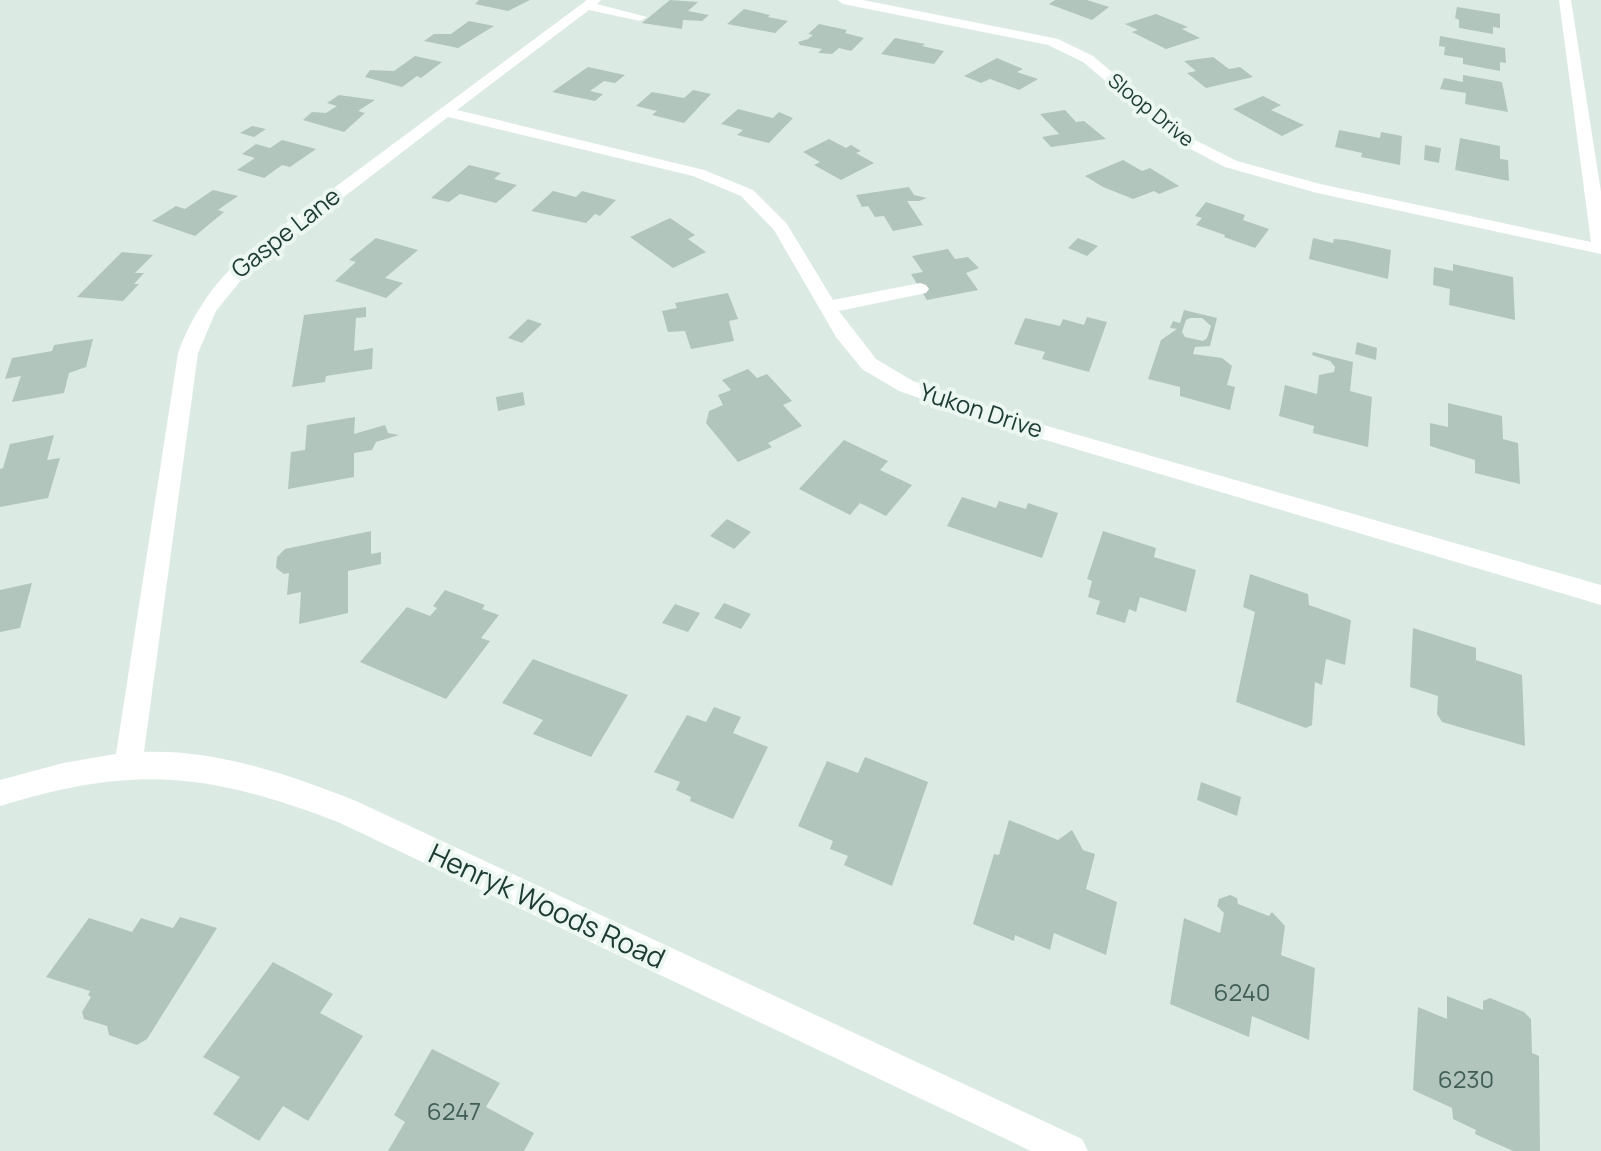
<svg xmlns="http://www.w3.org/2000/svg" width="1601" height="1151" font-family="Manrope,sans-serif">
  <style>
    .building { fill: #b1c5bd; fill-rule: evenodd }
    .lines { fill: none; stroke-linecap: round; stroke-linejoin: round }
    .minor { fill: #fff; fill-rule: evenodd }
    .labels { text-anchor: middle; stroke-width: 8; stroke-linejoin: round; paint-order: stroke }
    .far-street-label { font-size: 20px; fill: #1c3b33; stroke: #ecf7f2 }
    .street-label { font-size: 24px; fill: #1c3b33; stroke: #ecf7f2 }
    .near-number-label { font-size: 24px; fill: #415e56 }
    .near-street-label { font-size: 28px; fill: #1c3b33; stroke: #ecf7f2 }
  </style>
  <rect width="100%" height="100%" fill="#dceae4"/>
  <!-- building -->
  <g class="building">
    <polygon points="479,0 530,0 508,11 475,4"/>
    <polygon points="670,0 698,2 688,11 709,15 702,21 683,20 682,29 642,23"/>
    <polygon points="1055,0 1087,0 1109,7 1092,20 1049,4"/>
    <polygon points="1457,7 1500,14 1500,28 1493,27 1493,34 1459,28 1459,20 1455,18"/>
    <polygon points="744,9 770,15 768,17 788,21 775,33 727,24"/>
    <polygon points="1156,14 1188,27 1182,29 1200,38 1166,49 1132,32 1138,30 1125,24"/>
    <polygon points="469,21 494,26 458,48 424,41 434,34 451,34"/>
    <polygon points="819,24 847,30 845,33 864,38 851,51 839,48 832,54 818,53 822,49 800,45 798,42 808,39 813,35 808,34"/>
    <polygon points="1440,36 1505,48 1506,63 1500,62 1500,71 1463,64 1463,58 1444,55 1445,47 1439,46"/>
    <polygon points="895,38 925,44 922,46 944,51 934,64 881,54"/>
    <polygon points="415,56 442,62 421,78 417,76 402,87 365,77 370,70 394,71"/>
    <polygon points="1213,57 1229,69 1240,67 1253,77 1206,88 1187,73 1196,71 1184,61"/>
    <polygon points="997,58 1023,69 1017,72 1038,79 1019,90 990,79 981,83 964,76"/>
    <polygon points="588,67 625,75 615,83 604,81 590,91 603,94 595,101 552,92"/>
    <polygon points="1463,75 1502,82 1508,112 1465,104 1466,93 1440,89 1444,78 1463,82"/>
    <polygon points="693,90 711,94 684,123 652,115 657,111 636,106 652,92 684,98"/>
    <polygon points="339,95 375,100 358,111 365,113 344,132 303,120 312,112 326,113 337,106 327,103"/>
    <polygon points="1263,96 1281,105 1271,110 1304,125 1282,136 1233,109"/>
    <polygon points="738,109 773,118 779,112 793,118 769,143 737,135 743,130 721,124"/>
    <polygon points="1065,110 1076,122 1084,121 1106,139 1051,147 1042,137 1059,134 1040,114"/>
    <polygon points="252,126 266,129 254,137 240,133"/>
    <polygon points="1339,130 1380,138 1381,132 1402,136 1400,165 1361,157 1362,153 1335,147"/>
    <polygon points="1460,138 1500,146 1500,159 1508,160 1509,181 1455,170"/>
    <polygon points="829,139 846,148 851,145 861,151 856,153 874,163 841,180 814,165 820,162 803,152"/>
    <polygon points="282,140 316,149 290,167 282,165 264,178 237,170 255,158 242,154 256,144 270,148"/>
    <polygon points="1425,145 1441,148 1439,163 1424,160"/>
    <polygon points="1123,160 1142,171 1150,168 1179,186 1159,194 1154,191 1133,199 1103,187 1085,176"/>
    <polygon points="469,165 501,173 494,179 517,185 496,203 460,194 449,202 431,198"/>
    <polygon points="909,187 914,195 927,198 919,201 907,201 923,225 893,231 884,216 875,217 868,206 862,207 856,195"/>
    <polygon points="213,190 238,196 218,210 224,212 195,236 152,221 176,206 185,209"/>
    <polygon points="553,191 576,197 582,191 616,200 600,216 595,214 586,223 531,211"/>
    <polygon points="1206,202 1245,215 1243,220 1269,229 1255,248 1224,237 1225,235 1196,225 1202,218 1195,216"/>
    <polygon points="670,218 695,235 688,239 706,252 673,268 630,237"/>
    <polygon points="376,238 418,250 385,278 403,283 386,298 335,281 356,262 349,260"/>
    <polygon points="1078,238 1098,246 1087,256 1068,248"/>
    <polygon points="1313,238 1333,243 1334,239 1346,240 1391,250 1388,279 1309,259"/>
    <polygon points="948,249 955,259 968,257 979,268 966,273 978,290 927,300 911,274 923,272 912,256"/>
    <polygon points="122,252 153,255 135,273 144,273 134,284 139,284 123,301 77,297"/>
    <polygon points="1453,264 1513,277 1515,320 1449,305 1450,289 1433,285 1434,267 1453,271"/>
    <polygon points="728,293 738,319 729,321 734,341 691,349 685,331 668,332 662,311 677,308 675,303"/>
    <polygon points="366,307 366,317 356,318 354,351 373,348 372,369 326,376 325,382 292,387 304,315"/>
    <path d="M 1184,310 L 1217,318 L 1210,346 L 1195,347 L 1193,354 L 1222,358 L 1232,366 L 1227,385 L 1235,387 L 1230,410 L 1180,396 L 1180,387 L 1148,379 L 1161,340 L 1177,329 L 1170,328 L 1173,321 L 1180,323 ZM 1190,318 L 1202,318 L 1211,326 L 1207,338 L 1203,341 L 1185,337 L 1182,332 L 1186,320 Z"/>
    <polygon points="1087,317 1107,322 1089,372 1042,359 1045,352 1014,344 1025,318 1060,326 1063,319 1084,325"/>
    <polygon points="528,319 542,324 522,343 508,338"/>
    <polygon points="93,339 86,367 69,373 64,393 12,402 21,376 5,379 12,358 52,351 54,345"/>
    <polygon points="1357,342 1377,348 1376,360 1355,354"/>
    <polygon points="1313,352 1353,362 1350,391 1372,397 1368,447 1313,433 1314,426 1279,416 1285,385 1317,394 1319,375 1334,372 1335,367 1330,361 1312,355"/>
    <polygon points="748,369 757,378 767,374 792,401 783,405 802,426 768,443 772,447 738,462 706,423 709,411 723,405 718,395 731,390 722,380"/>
    <polygon points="523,392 525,405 498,411 496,397"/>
    <polygon points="1448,403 1502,416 1503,439 1518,443 1520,484 1475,473 1475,460 1430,446 1430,423 1448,427"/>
    <polygon points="355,417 354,434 385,425 388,433 399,435 376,442 372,450 354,453 354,477 288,489 291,452 305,450 307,425"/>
    <polygon points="54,435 47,460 60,458 48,498 0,507 0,469 3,468 10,444"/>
    <polygon points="844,440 888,461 880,470 912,485 886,516 860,503 850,515 799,489"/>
    <polygon points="962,497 996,508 999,501 1026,509 1028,503 1058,513 1042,558 947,526"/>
    <polygon points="727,519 751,532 734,549 710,536"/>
    <polygon points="371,531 371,554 381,552 381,564 348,571 348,613 299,624 301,592 287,595 289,573 284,574 276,568 277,557 285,549"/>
    <polygon points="1103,531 1156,548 1154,557 1196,570 1186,612 1140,597 1136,612 1129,609 1125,623 1096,614 1100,601 1088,597 1092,581 1087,579"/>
    <polygon points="1250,574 1308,594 1309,605 1351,620 1345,665 1326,659 1322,685 1315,682 1312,725 1306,728 1236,702 1255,612 1243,607"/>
    <polygon points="32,583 20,628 0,632 0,590"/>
    <polygon points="445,590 485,605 482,609 499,615 481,638 490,641 446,699 360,662 407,607 430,616 437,608 433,606"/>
    <polygon points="724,603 751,614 741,629 714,618"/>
    <polygon points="675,604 700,613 688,632 662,623"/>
    <polygon points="1413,628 1476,648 1476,660 1522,675 1525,746 1442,722 1437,714 1438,696 1410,687"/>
    <polygon points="533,659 628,695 591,757 533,734 543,720 502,703"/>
    <polygon points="714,707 741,717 733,733 768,747 733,819 690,801 691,797 676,790 680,782 654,772 687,715 706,722"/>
    <polygon points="865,757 928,782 892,886 844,865 848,856 830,849 833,841 798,826 827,761 858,773"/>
    <polygon points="1201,782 1241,797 1237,816 1197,800"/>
    <polygon points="1009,820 1058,840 1072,830 1083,850 1095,854 1086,889 1117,902 1106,955 1054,933 1050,950 1015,935 1014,941 973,924 994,854 999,855"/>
    <polygon points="1230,895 1237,898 1238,904 1269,916 1272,912 1285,926 1281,955 1315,968 1309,1040 1252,1016 1249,1037 1170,1004 1184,918 1220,933 1224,913 1217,906 1219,899"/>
    <polygon points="180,917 217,928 147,1039 137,1045 109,1035 107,1026 84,1019 82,1012 91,997 88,995 90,991 46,977 89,918 132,932 141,918 173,928"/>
    <polygon points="273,962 333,994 320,1013 363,1036 308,1121 283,1106 259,1141 213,1114 240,1077 203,1057"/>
    <polygon points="1447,996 1483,1010 1483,1001 1490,998 1524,1012 1531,1019 1532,1053 1539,1056 1540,1151 1513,1151 1475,1134 1476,1130 1453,1119 1452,1108 1413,1090 1418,1007 1447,1019"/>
    <polygon points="432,1049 500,1083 486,1107 534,1133 524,1151 388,1151 405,1122 394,1115"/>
  </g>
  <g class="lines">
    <!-- minor -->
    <g class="minor">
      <path d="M 587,0 L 601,0 L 597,4 L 647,17 L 640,21 L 589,10 L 457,110 L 704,170 L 753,190 L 787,224 L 833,300 L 920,283 L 926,285 L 929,289 L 926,293 L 839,311 L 876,359 L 913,381 L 1026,420 L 1601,585 L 1601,605 L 1012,430 L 899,391 L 862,369 L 836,337 L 774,230 L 741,196 L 693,176 L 448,117 L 250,269 L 216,311 L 198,353 L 144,752 C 216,749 290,775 356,801 L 1082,1139 L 1088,1151 L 1031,1151 L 338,822 C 206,772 135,765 0,806 L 0,780 L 63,763 L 116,754 L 178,353 C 193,312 216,280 249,251 Z"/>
      <polygon points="837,0 863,0 1058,39 1093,56 1189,137 1237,161 1320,184 1591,242 1559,0 1571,0 1601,192 1601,254 1317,193 1225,167 1179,143 1083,62 1048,45 843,4"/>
    </g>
  </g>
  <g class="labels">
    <!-- far-street labels -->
    <g class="far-street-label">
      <text transform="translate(1151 110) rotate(39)" y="7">Sloop Drive</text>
    </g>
    <!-- street labels -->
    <g class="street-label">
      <text transform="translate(286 233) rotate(-38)" y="8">Gaspe Lane</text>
      <text transform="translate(981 411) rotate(18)" y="8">Yukon Drive</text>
    </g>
    <!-- near-number labels -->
    <g class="near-number-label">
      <text x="1242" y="1001">6240</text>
      <text x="1466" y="1088">6230</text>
      <text x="454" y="1120">6247</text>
    </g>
    <!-- near-street labels -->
    <g class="near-street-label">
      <text transform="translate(547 906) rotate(25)" y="10">Henryk Woods Road</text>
    </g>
  </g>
</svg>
